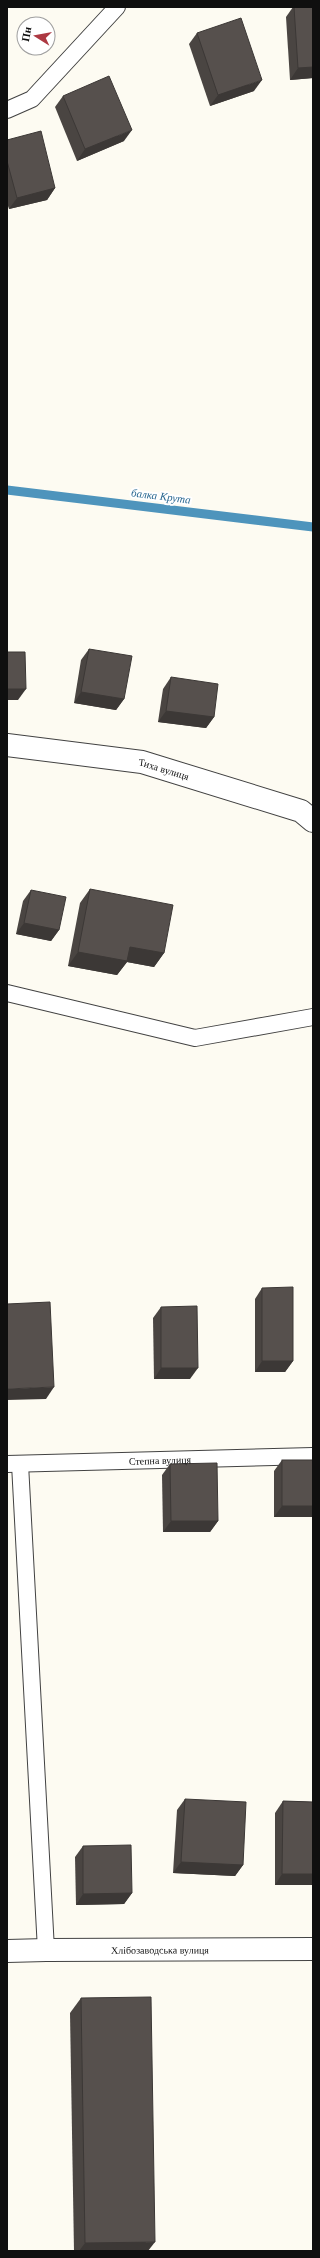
<svg xmlns="http://www.w3.org/2000/svg" width="320" height="2258" font-family="'Times New Roman',serif">
  <style>
    .lines { fill: none; stroke-linecap: round; stroke-linejoin: round }
    .stream { stroke: #4e94bc; stroke-width: 9 }
    .service-casing { stroke: #424242; stroke-width: 18 }
    .minor-casing { stroke: #424242; stroke-width: 24 }
    .service { stroke: #fff; stroke-width: 16 }
    .minor { stroke: #fff; stroke-width: 22 }
    .wall { fill: #4a4542 }
    .shaded-wall { fill: #3c3836 }
    .building { fill: #56504d; stroke: #3c3836 }
    .labels { text-anchor: middle; stroke-width: 4; stroke-linejoin: round; paint-order: stroke }
    .street-label { font-size: 10px; fill: #0f0f0f; stroke: #fff }
    .water-label { font-size: 11px; font-style: italic; fill: #286791; stroke: #fff }
  </style>
  <rect width="100%" height="100%" fill="#fdfbf2"/>
  <g class="lines">
    <!-- stream -->
    <polyline class="stream" points="7,490 313,527"/>
    <defs>
      <g id="service">
        <polyline points="7,110 32,99 117,7"/>
        <polyline points="7,993 195,1038 313,1017"/>
        <path id="s1" d="M 7,1464 L 313,1456"/>
        <polyline points="20,1464 46,1950"/>
      </g>
      <g id="minor">
        <path id="s2" d="M 7,745 L 142,762 L 301,811 L 313,821"/>
        <path id="s3" d="M 7,1951 L 46,1950 L 313,1949"/>
      </g>
    </defs>
    <!-- service casing -->
    <use href="#service" class="service-casing"/>
    <!-- minor casing -->
    <use href="#minor" class="minor-casing"/>
    <!-- service -->
    <use href="#service" class="service"/>
    <!-- minor -->
    <use href="#minor" class="minor"/>
  </g>
  <!-- wall -->
  <g class="wall">
    <polygon points="293,7 313,7 313,78 290,80 286,17"/>
    <polygon points="197,33 254,91 210,106 189,44"/>
    <polygon points="63,96 124,141 77,161 55,107"/>
    <polygon points="7,140 55,188 47,200 9,209 7,203"/>
    <polygon points="89,649 124,699 116,710 74,703 81,660"/>
    <polygon points="171,677 214,717 206,728 158,722 163,689"/>
    <polygon points="90,889 164,953 154,967 127,962 117,975 68,966 80,903"/>
    <polygon points="31,890 59,930 51,941 16,934 23,901"/>
    <polygon points="262,1288 293,1361 285,1372 255,1372 255,1299"/>
    <polygon points="161,1307 190,1379 154,1379 153,1318"/>
    <polygon points="282,1460 313,1460 313,1517 274,1517 274,1471"/>
    <polygon points="170,1464 218,1521 210,1532 163,1532 162,1475"/>
    <polygon points="185,1799 243,1865 235,1876 173,1873 177,1810"/>
    <polygon points="283,1801 313,1802 313,1885 275,1885 275,1813"/>
    <polygon points="83,1846 132,1893 124,1904 76,1905 75,1857"/>
    <polygon points="81,1998 148,2251 74,2251 70,2013"/>
  </g>
  <!-- shaded-wall -->
  <g class="shaded-wall">
    <polygon points="313,67 313,78 290,80 298,68"/>
    <polygon points="262,80 254,91 210,106 218,95"/>
    <polygon points="132,130 124,141 77,161 85,149"/>
    <polygon points="55,188 47,200 9,209 17,198"/>
    <polygon points="7,689 26,689 18,700 7,700"/>
    <polygon points="81,692 124,699 116,710 74,703"/>
    <polygon points="166,711 214,717 206,728 158,722"/>
    <polygon points="24,923 59,930 51,941 16,934"/>
    <polygon points="130,947 164,953 154,967 127,962 117,975 68,966 78,952"/>
    <polygon points="262,1361 293,1361 285,1372 255,1372"/>
    <polygon points="161,1368 198,1368 190,1379 154,1379"/>
    <polygon points="54,1387 46,1399 7,1400 7,1389"/>
    <polygon points="282,1506 313,1506 313,1517 274,1517"/>
    <polygon points="171,1521 218,1521 210,1532 163,1532"/>
    <polygon points="181,1862 243,1865 235,1876 173,1873"/>
    <polygon points="282,1874 313,1874 313,1885 275,1885"/>
    <polygon points="132,1893 124,1904 76,1905 83,1894"/>
    <polygon points="155,2242 148,2251 79,2251 85,2243"/>
  </g>
  <!-- building -->
  <g class="building">
    <polygon points="294,7 313,7 313,67 298,68"/>
    <polygon points="241,18 262,80 218,95 197,33"/>
    <polygon points="109,76 132,130 85,149 63,96"/>
    <polygon points="41,131 55,188 17,198 7,161 7,140"/>
    <polygon points="89,649 132,656 124,699 81,692"/>
    <polygon points="7,652 25,652 26,689 7,689"/>
    <polygon points="171,677 218,684 214,717 166,711"/>
    <polygon points="90,889 173,905 164,953 130,947 127,961 78,952"/>
    <polygon points="31,890 66,897 59,930 24,923"/>
    <polygon points="293,1287 293,1361 262,1361 262,1288"/>
    <polygon points="50,1302 54,1387 7,1389 7,1304"/>
    <polygon points="197,1306 198,1368 161,1368 161,1307"/>
    <rect x="282" y="1460" width="31" height="46"/>
    <polygon points="217,1463 218,1521 171,1521 170,1464"/>
    <polygon points="185,1799 246,1802 243,1865 181,1862"/>
    <polygon points="283,1801 313,1802 313,1874 282,1874"/>
    <polygon points="131,1845 132,1893 83,1894 83,1846"/>
    <polygon points="151,1997 155,2242 85,2243 81,1998"/>
  </g>
  <g class="labels">
    <!-- street labels -->
    <g class="street-label">
      <text dy="4" stroke="none"><textPath href="#s2" startOffset="159">Тиха вулиця</textPath></text>
      <text dy="4" stroke="none"><textPath href="#s1" startOffset="153">Степна вулиця</textPath></text>
      <text dy="4" stroke="none"><textPath href="#s3" startOffset="153">Хлібозаводська вулиця</textPath></text>
    </g>
    <!-- water labels -->
    <g class="water-label">
      <text transform="translate(161 496) rotate(7)" y="4">балка Крута</text>
    </g>
  </g>
  <!-- border -->
  <rect width="320" height="2258" fill="none" stroke="#0f0f0f" stroke-width="16"/>
  <!-- north arrow -->
  <g transform="translate(36 36) rotate(281)"><circle r="19" fill="#ffffff" stroke="#9f9f9f"/>
  <path d="M0-3L7 15L0 10L-7 15Z" fill="#ad3942"/>
  <text y="-6" font-size="11" font-weight="bold" text-anchor="middle" fill="#0f0f0f">Пн</text>
  </g>
</svg>
